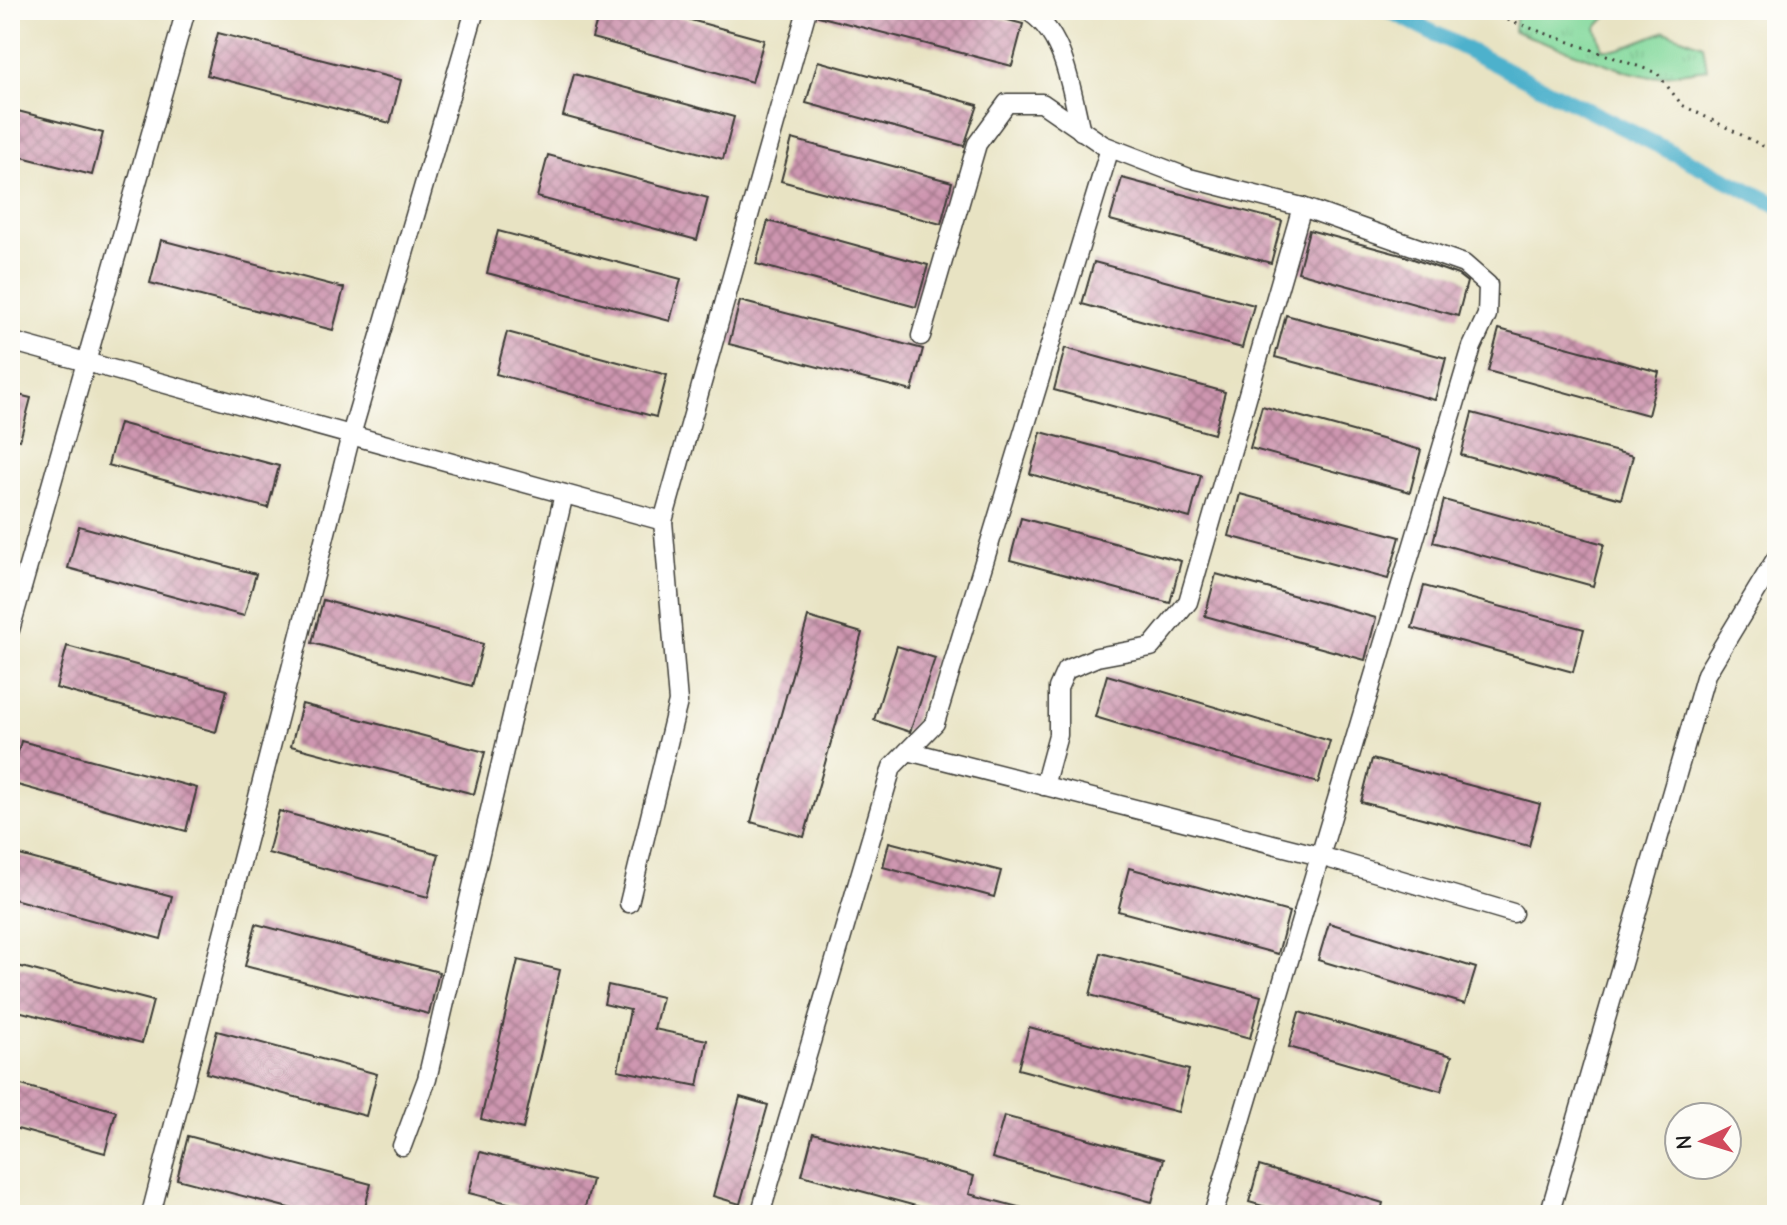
<svg xmlns="http://www.w3.org/2000/svg" width="1787" height="1225" font-family="'Comic Neue',sans-serif">
  <style>
    .grass { fill: url(#grass-tufts); stroke: #507a5c; stroke-width: 2 }
    .lines { fill: none; stroke-linecap: round; stroke-linejoin: round }
    .canal { stroke: #4db1cc; stroke-width: 16 }
    .building { fill: url(#building-cross-hatch) }
    .minor-casing { stroke: #3b3a35; stroke-width: 21 }
    .path { stroke: #3b3a35; stroke-width: 3; stroke-dasharray: 2 6; stroke-linecap: butt }
    .minor { stroke: #fff; stroke-width: 18 }
  </style>
  <defs>
    <pattern id="grass-tufts" width="24" height="20" patternUnits="userSpaceOnUse" patternTransform="scale(2)"><rect width="24" height="20" fill="#83d99c"/><path d="M3 7l-1-3M5 7V3M7 7l1-3M15 17l-1-3M17 17v-4M19 17l1-3" fill="none" stroke="#71ba86"/></pattern>
    <pattern id="building-cross-hatch" width="8" height="8" patternUnits="userSpaceOnUse" patternTransform="scale(2)"><rect width="8" height="8" fill="#ce96b0"/><path d="M0 0l8 8M0 8l8-8" fill="none" stroke="#a67a8e"/></pattern>
  </defs>
  <rect width="100%" height="100%" fill="#fdfcf7"/>
  <filter id="ink" filterUnits="userSpaceOnUse"><feTurbulence type="fractalNoise" baseFrequency=".0125" numOctaves="2"/><feDisplacementMap in="SourceGraphic" scale="16" xChannelSelector="R" yChannelSelector="G"/><feConvolveMatrix kernelMatrix="1 2 1 2 8 2 1 2 1" color-interpolation-filters="sRGB"/></filter>
  <filter id="wash" filterUnits="userSpaceOnUse"><feTurbulence type="fractalNoise" baseFrequency=".006" numOctaves="4" result="noise"/><feDisplacementMap in="SourceGraphic" scale="32" xChannelSelector="R" yChannelSelector="G"/><feGaussianBlur stdDeviation="1.8" result="paint"/><feColorMatrix in="noise" values="0 0 0 0 0 0 0 0 0 0 0 0 0 0 0 0 0 1.4 0 .05"/><feComposite in="paint" operator="in"/></filter>
  <g filter="url(#wash)">
    <rect width="100%" height="100%" fill="#e8e3c3"/>
    <!-- grass -->
    <polygon class="grass" points="1516,10 1613,10 1596,28 1603,49 1619,49 1665,31 1703,45 1707,69 1651,77 1626,71 1514,31"/>
    <g class="lines">
      <!-- canal -->
      <polyline class="canal" points="1388,10 1777,205"/>
    </g>
    <g id="blocks">
      <!-- building -->
      <g class="building">
        <polygon points="600,10 654,10 764,40 752,82 592,38"/>
        <polygon points="819,10 970,10 1023,24 1012,66 818,16"/>
        <polygon points="218,33 401,80 390,123 207,75"/>
        <polygon points="818,61 978,105 964,146 806,103"/>
        <polygon points="574,74 734,117 723,159 563,116"/>
        <polygon points="10,109 103,133 92,175 10,154"/>
        <polygon points="792,139 952,182 941,224 781,181"/>
        <polygon points="548,155 708,198 697,240 537,197"/>
        <polygon points="1122,178 1282,221 1271,263 1110,220"/>
        <polygon points="768,221 928,265 916,307 756,264"/>
        <polygon points="1309,230 1405,256 1458,275 1467,282 1458,316 1298,272"/>
        <polygon points="498,231 681,279 670,321 487,273"/>
        <polygon points="161,240 344,288 333,330 150,283"/>
        <polygon points="1094,262 1254,305 1242,348 1082,304"/>
        <polygon points="740,301 923,349 912,391 729,344"/>
        <polygon points="1286,315 1446,358 1435,400 1275,357"/>
        <polygon points="1499,329 1659,372 1648,415 1488,371"/>
        <polygon points="507,332 667,375 656,417 496,374"/>
        <polygon points="1065,348 1225,392 1214,434 1054,390"/>
        <polygon points="10,393 31,398 20,440 10,438"/>
        <polygon points="1262,406 1421,450 1410,492 1250,448"/>
        <polygon points="1472,413 1633,456 1621,499 1461,455"/>
        <polygon points="119,423 279,466 268,508 108,465"/>
        <polygon points="1041,432 1201,475 1190,518 1030,474"/>
        <polygon points="1240,494 1400,537 1388,579 1229,536"/>
        <polygon points="1444,500 1604,544 1593,586 1433,542"/>
        <polygon points="1021,518 1181,561 1170,603 1010,560"/>
        <polygon points="79,526 256,574 244,616 68,568"/>
        <polygon points="1216,574 1376,618 1365,660 1205,616"/>
        <polygon points="1424,586 1584,629 1573,672 1412,628"/>
        <polygon points="323,600 483,644 472,686 312,643"/>
        <polygon points="808,617 862,633 804,837 751,822"/>
        <polygon points="67,646 227,690 216,732 56,688"/>
        <polygon points="897,646 935,658 910,732 874,720"/>
        <polygon points="1107,675 1330,741 1318,783 1095,717"/>
        <polygon points="302,704 485,752 474,794 291,746"/>
        <polygon points="21,741 197,788 186,831 10,783"/>
        <polygon points="1372,759 1540,804 1529,846 1361,802"/>
        <polygon points="279,811 439,854 428,897 268,853"/>
        <polygon points="889,842 1001,871 994,897 883,867"/>
        <polygon points="12,853 172,896 161,939 10,898"/>
        <polygon points="1129,868 1289,912 1278,954 1118,911"/>
        <polygon points="1329,923 1476,968 1465,1004 1318,960"/>
        <polygon points="256,924 439,972 429,1014 245,966"/>
        <polygon points="1101,953 1261,996 1250,1038 1090,995"/>
        <polygon points="518,960 560,970 523,1129 481,1119"/>
        <polygon points="10,964 153,1001 142,1043 10,1009"/>
        <polygon points="608,985 662,997 654,1029 707,1040 698,1086 618,1070 630,1010 604,1004"/>
        <polygon points="1299,1012 1452,1056 1441,1091 1289,1047"/>
        <polygon points="1029,1027 1189,1070 1178,1112 1018,1069"/>
        <polygon points="217,1031 377,1074 366,1116 206,1073"/>
        <polygon points="10,1082 116,1111 105,1153 10,1127"/>
        <polygon points="740,1097 768,1105 740,1204 713,1196"/>
        <polygon points="1004,1116 1164,1159 1152,1202 992,1158"/>
        <polygon points="813,1133 974,1176 969,1194 1034,1211 1033,1215 949,1215 802,1175"/>
        <polygon points="188,1136 371,1184 363,1215 316,1215 177,1179"/>
        <polygon points="480,1152 592,1180 583,1215 555,1215 469,1193"/>
        <polygon points="1259,1166 1383,1203 1380,1215 1294,1215 1249,1202"/>
      </g>
    </g>
  </g>
  <g filter="url(#ink)">
    <use href="#blocks" fill-opacity="0" stroke="#3b3a35" stroke-width="2"/>
    <g class="lines">
      <defs>
        <g id="minor">
          <path d="M 1026,10 C 1065,31 1071,91 1081,131"/>
          <polyline points="921,336 977,144 1007,103 1042,103 1103,145 1189,178 1302,207 1464,264 1488,285 1487,315 1472,347 1213,1215"/>
          <polyline points="10,341 663,521"/>
          <polyline points="10,630 186,10"/>
          <polyline points="908,751 1320,856 1513,913"/>
          <polyline points="1044,786 1058,735 1058,688 1066,670 1097,657 1151,647 1188,602 1302,207"/>
          <polyline points="629,903 678,702 663,521 807,10"/>
          <polyline points="402,1146 427,1079 564,494"/>
          <polyline points="152,1210 351,435 475,10"/>
          <polyline points="760,1215 892,767 935,723 1110,148"/>
          <polyline points="1549,1215 1706,674 1777,557"/>
        </g>
      </defs>
      <!-- minor casing -->
      <use href="#minor" class="minor-casing"/>
      <!-- path -->
      <polyline class="path" points="1486,10 1505,19 1657,73 1682,105 1777,153"/>
      <!-- minor -->
      <use href="#minor" class="minor"/>
    </g>
  </g>
  <!-- margin -->
  <rect width="1787" height="1225" fill="none" stroke="#fdfcf7" stroke-width="40"/>
  <!-- north arrow -->
  <g transform="translate(1703 1141) rotate(266)"><circle r="38" fill="#fdfcf7" stroke="#a3a29f" stroke-width="2"/>
  <path d="M0-6L14 30L0 20L-14 30Z" fill="#d1495b"/>
  <text y="-12" font-size="22" font-weight="bold" text-anchor="middle" fill="#1c1c1c">N</text>
  </g>
</svg>
